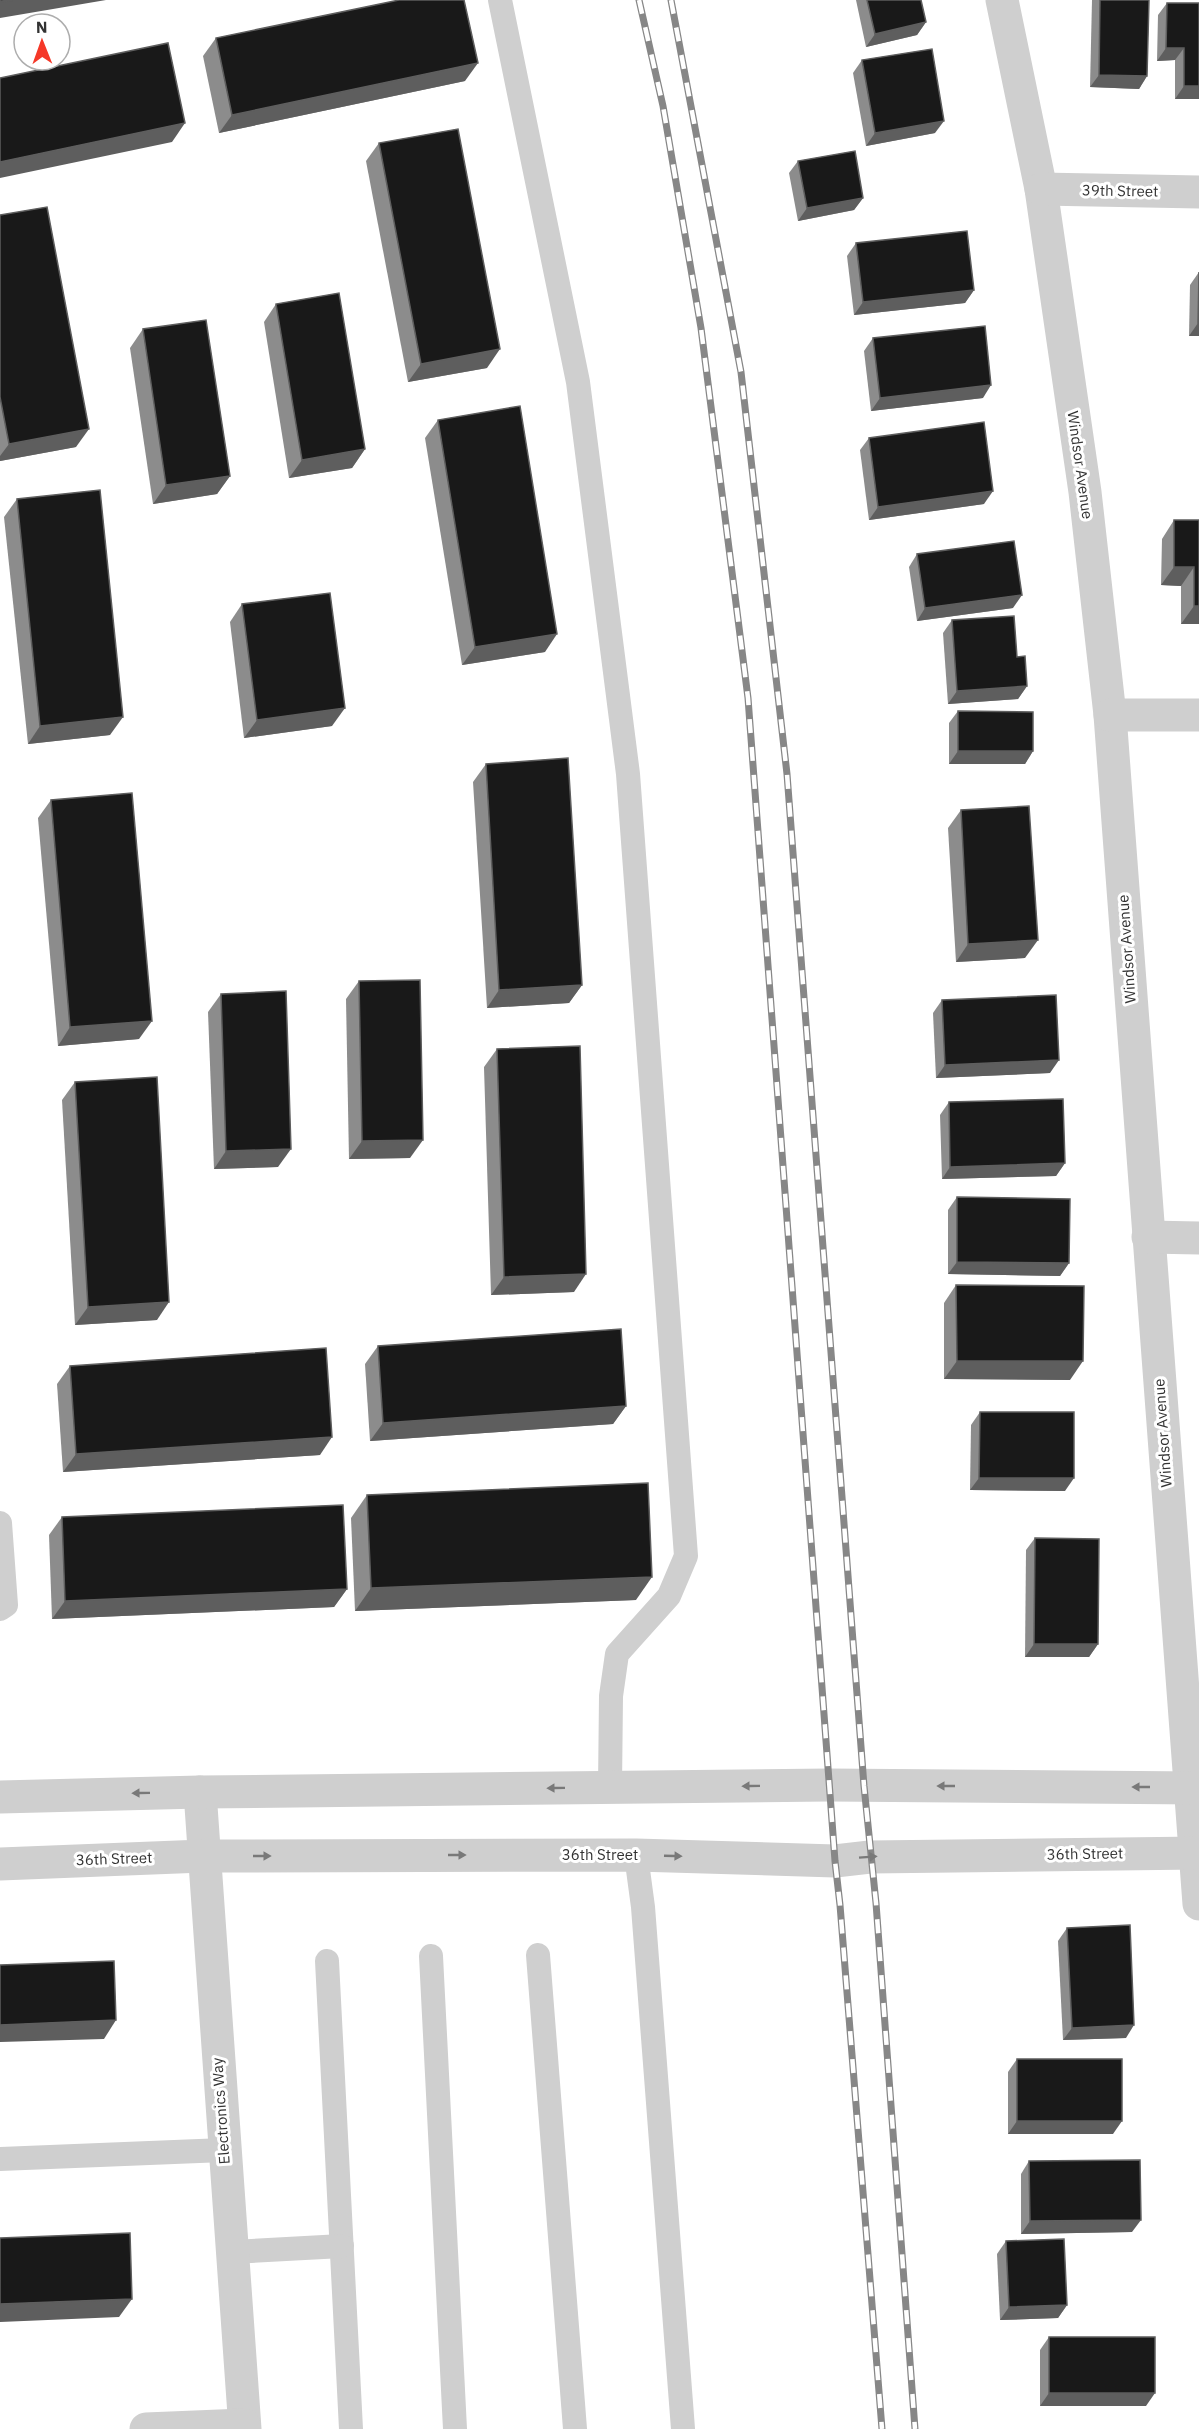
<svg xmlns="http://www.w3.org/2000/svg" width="1199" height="2429" font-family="'IBM Plex Sans',sans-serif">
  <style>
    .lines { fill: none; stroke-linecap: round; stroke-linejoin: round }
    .service { stroke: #cfcfcf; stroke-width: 24 }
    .minor { stroke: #cfcfcf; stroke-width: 33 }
    .tertiary { stroke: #cfcfcf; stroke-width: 33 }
    .rail-casing { stroke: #878787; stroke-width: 7 }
    .rail { stroke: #fff; stroke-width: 4.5; stroke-dasharray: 14; stroke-linecap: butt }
    .wall { fill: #8c8c8c }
    .shaded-wall { fill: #5e5e5e }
    .building { fill: #191919; stroke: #5e5e5e; stroke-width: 1.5 }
    .oneway { fill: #797979 }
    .labels { text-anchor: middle; stroke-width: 6; stroke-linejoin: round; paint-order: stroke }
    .street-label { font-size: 15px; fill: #323232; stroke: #fff }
  </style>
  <rect width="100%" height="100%" fill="#fff"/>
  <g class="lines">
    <!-- service -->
    <g class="service">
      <polyline points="500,0 578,382 628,774 686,1556 669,1596 617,1654 611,1696 610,1788"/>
      <polyline points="0,1523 6,1605 0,1609"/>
      <polyline points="636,1855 643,1907 683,2429"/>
      <polyline points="538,1955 575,2429"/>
      <polyline points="431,1956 455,2429"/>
      <polyline points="327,1961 351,2429"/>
      <polyline points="0,2159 224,2150"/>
      <polyline points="232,2252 342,2246"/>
    </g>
    <!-- minor -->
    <g class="minor">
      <polyline points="1002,0 1041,189 1085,492 1110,715 1199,1904"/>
      <polyline points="1041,189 1199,192"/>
      <polyline points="1110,715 1199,715"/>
      <polyline points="1148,1237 1199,1238"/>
      <polyline points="200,1792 245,2429"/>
      <polyline points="146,2429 244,2425"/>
    </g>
    <!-- tertiary -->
    <g class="tertiary">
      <polyline points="0,1797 200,1792 829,1785 1199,1788"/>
      <polyline points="0,1864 203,1856 636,1855 835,1861 870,1857 1199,1853"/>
    </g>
    <defs>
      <g id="rail">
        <polyline points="639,0 663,106 701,328 748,698 835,1861 840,1905 882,2429"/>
        <polyline points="671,0 741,372 787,774 864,1786 876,1903 915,2429"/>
      </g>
    </defs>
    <!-- rail casing -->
    <use href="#rail" class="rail-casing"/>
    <!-- rail -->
    <use href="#rail" class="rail"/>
  </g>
  <!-- wall -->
  <g class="wall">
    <polygon points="856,0 921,0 926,22 917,35 866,47"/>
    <polygon points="1092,0 1149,0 1147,76 1139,89 1090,87"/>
    <polygon points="1167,3 1199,3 1199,99 1175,99 1175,60 1157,61 1158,15"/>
    <polygon points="216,38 465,81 219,133 203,56"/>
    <polygon points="862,60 935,133 866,146 853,73"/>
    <polygon points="379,143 487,368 408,382 366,161"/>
    <polygon points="798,161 863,198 854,210 798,221 789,173"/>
    <polygon points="0,215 76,447 0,461"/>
    <polygon points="856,243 974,290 965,303 854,315 847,256"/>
    <polygon points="1199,272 1199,336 1189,336 1190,285"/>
    <polygon points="276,304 365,449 352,468 289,478 264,322"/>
    <polygon points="143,329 230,476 217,494 153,504 130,348"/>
    <polygon points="873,338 983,398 871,411 864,351"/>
    <polygon points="438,420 545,652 462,665 425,438"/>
    <polygon points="869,438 984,504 869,520 860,450"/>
    <polygon points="17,499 110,735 28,744 4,517"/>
    <polygon points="1174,520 1199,520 1199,624 1181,624 1181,586 1161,585 1162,539"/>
    <polygon points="917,554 1013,608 917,621 909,567"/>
    <polygon points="242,604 332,726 244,738 230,622"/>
    <polygon points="952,620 1017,657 1027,686 1018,699 948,704 943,633"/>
    <polygon points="958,711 1033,751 1025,764 949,764 949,723"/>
    <polygon points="486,764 582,985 569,1003 487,1008 473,782"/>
    <polygon points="51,800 139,1039 58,1046 38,818"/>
    <polygon points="961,810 1025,958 956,962 948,828"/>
    <polygon points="359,981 410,1158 349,1159 346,999"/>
    <polygon points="221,994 278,1167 214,1169 208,1012"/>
    <polygon points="942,1000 1050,1073 936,1078 933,1013"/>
    <polygon points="497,1049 574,1292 491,1295 484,1067"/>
    <polygon points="75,1082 157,1320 75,1325 62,1100"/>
    <polygon points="949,1102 1065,1163 1056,1176 942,1179 940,1115"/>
    <polygon points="957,1197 1069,1263 1060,1276 948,1274 948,1210"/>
    <polygon points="956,1285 1070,1380 944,1379 944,1303"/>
    <polygon points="378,1346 626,1406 613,1424 370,1441 365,1364"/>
    <polygon points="70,1366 320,1455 63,1472 57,1384"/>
    <polygon points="980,1412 1065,1491 970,1490 971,1425"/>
    <polygon points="367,1495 636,1600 355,1611 351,1518"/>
    <polygon points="62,1517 347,1589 334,1607 52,1619 49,1535"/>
    <polygon points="1035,1538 1098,1644 1089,1657 1025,1657 1026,1550"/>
    <polygon points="1067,1928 1126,2038 1063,2040 1058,1941"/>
    <polygon points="1017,2059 1113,2134 1008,2134 1008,2072"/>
    <polygon points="1029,2161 1132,2232 1021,2234 1021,2174"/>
    <polygon points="1006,2241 1067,2305 1058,2318 1000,2320 997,2254"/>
    <polygon points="1049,2337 1146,2406 1040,2406 1040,2350"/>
  </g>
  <!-- shaded-wall -->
  <g class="shaded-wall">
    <polygon points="14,0 106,0 0,18 0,2"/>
    <polygon points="926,22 917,35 866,47 875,34"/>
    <polygon points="1166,48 1184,48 1175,60 1157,61"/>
    <polygon points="478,63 465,81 219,133 232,115"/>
    <polygon points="1099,75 1147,76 1139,89 1090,87"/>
    <polygon points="1184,86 1199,86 1199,99 1175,99"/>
    <polygon points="944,121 935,133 866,146 875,133"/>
    <polygon points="185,123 172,142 0,178 0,162"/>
    <polygon points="863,198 854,210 798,221 807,208"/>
    <polygon points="974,290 965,303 854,315 863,302"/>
    <polygon points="1198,323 1199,323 1199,336 1189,336"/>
    <polygon points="500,349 487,368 408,382 421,364"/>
    <polygon points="991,385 983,398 871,411 880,398"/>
    <polygon points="89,429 76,447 0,461 0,456 9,444"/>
    <polygon points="365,449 352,468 289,478 302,460"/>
    <polygon points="230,476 217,494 153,504 166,485"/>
    <polygon points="993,491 984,504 869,520 878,507"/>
    <polygon points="1174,567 1194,567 1181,586 1161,585"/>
    <polygon points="1022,595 1013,608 917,621 925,608"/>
    <polygon points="1194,606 1199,606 1199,624 1181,624"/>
    <polygon points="557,634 545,652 462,665 475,647"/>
    <polygon points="1027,686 1018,699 948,704 957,691"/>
    <polygon points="345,708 332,726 244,738 257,720"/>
    <polygon points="123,717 110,735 28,744 40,726"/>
    <polygon points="958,751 1033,751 1025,764 949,764"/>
    <polygon points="1038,940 1025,958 956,962 968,944"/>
    <polygon points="582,985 569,1003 487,1008 499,990"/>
    <polygon points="152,1021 139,1039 58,1046 70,1027"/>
    <polygon points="1059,1060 1050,1073 936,1078 945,1065"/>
    <polygon points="423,1140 410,1158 349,1159 362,1141"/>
    <polygon points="291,1149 278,1167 214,1169 226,1151"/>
    <polygon points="1065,1163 1056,1176 942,1179 950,1167"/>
    <polygon points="957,1262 1069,1263 1060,1276 948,1274"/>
    <polygon points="586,1274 574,1292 491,1295 504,1277"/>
    <polygon points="169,1302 157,1320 75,1325 88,1307"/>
    <polygon points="957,1361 1083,1361 1070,1380 944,1379"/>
    <polygon points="626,1406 613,1424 370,1441 383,1423"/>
    <polygon points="332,1437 320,1455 63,1472 76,1454"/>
    <polygon points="979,1478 1074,1478 1065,1491 970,1490"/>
    <polygon points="652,1577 636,1600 355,1611 371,1588"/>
    <polygon points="347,1589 334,1607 52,1619 65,1601"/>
    <polygon points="1034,1644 1098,1644 1089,1657 1025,1657"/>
    <polygon points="116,2020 104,2039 0,2042 0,2025"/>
    <polygon points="1134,2025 1126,2038 1063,2040 1072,2028"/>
    <polygon points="1017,2121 1122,2121 1113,2134 1008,2134"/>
    <polygon points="1141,2220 1132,2232 1021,2234 1030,2221"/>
    <polygon points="132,2299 119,2317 0,2322 0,2304"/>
    <polygon points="1067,2305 1058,2318 1000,2320 1009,2307"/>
    <polygon points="1049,2393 1155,2393 1146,2406 1040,2406"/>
  </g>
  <!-- building -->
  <g class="building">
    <polygon points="0,0 14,0 0,2"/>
    <polygon points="399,0 464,0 478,63 232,115 216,38"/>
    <polygon points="867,0 921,0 926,22 875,34"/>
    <polygon points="1100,0 1149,0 1147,76 1099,75"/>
    <polygon points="1167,3 1199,3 1199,86 1184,86 1184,48 1166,48"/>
    <polygon points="168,43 185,123 0,162 0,78"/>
    <polygon points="932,49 944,121 875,133 862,60"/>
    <polygon points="458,129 500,349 421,364 379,143"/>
    <polygon points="855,151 863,198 807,208 798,161"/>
    <polygon points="47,207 89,429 9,444 0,397 0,215"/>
    <polygon points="967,231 974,290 863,302 856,243"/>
    <polygon points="1199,272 1199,323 1198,323"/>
    <polygon points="339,293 365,449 302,460 276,304"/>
    <polygon points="206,320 230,476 166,485 143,329"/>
    <polygon points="985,326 991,385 880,398 873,338"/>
    <polygon points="520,406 557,634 475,647 438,420"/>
    <polygon points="984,422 993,491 878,507 869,438"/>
    <polygon points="100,490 123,717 40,726 17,499"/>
    <polygon points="1174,520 1199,520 1199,606 1194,606 1194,567 1174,567"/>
    <polygon points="1014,541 1022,595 925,608 917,554"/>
    <polygon points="330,593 345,708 257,720 242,604"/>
    <polygon points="1014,616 1017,657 1025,656 1027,686 957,691 952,620"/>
    <polygon points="958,711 1033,712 1033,751 958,751"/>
    <polygon points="568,758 582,985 499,990 486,764"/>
    <polygon points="132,793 152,1021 70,1027 51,800"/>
    <polygon points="1029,806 1038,940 968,944 961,810"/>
    <polygon points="420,980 423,1140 362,1141 359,981"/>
    <polygon points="286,991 291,1149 226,1151 221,994"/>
    <polygon points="1056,995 1059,1060 945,1065 942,1000"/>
    <polygon points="580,1046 586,1274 504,1277 497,1049"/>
    <polygon points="157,1077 169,1302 88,1307 75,1082"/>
    <polygon points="1063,1099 1065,1163 950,1167 949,1102"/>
    <polygon points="957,1197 1070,1199 1069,1263 957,1262"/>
    <polygon points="956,1285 1084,1286 1083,1361 957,1361"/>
    <polygon points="621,1329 626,1406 383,1423 378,1346"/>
    <polygon points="326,1348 332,1437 76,1454 70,1366"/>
    <polygon points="980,1412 1074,1412 1074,1478 979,1478"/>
    <polygon points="648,1483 652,1577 371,1588 367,1495"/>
    <polygon points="343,1505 347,1589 65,1601 62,1517"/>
    <polygon points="1035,1538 1099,1539 1098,1644 1034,1644"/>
    <polygon points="1130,1925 1134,2025 1072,2028 1067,1928"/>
    <polygon points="114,1961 116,2020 0,2025 0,1965"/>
    <rect x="1017" y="2059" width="105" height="62"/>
    <polygon points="1140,2160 1141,2220 1030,2221 1029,2161"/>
    <polygon points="130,2233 132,2299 0,2304 0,2238"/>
    <polygon points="1064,2239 1067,2305 1009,2307 1006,2241"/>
    <rect x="1049" y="2337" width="106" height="56"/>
  </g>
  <!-- one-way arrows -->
  <defs><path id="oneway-solid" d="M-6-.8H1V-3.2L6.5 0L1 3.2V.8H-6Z" transform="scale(1.5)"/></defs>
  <g class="oneway">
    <use href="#oneway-solid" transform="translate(751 1786) rotate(179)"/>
    <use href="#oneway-solid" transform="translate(946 1786) rotate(-180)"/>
    <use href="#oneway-solid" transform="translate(1141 1787) rotate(-180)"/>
    <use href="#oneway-solid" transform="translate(556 1788) rotate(179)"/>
    <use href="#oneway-solid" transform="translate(141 1793) rotate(179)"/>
    <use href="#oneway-solid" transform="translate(457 1855)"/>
    <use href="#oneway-solid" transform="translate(262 1856)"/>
    <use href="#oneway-solid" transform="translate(673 1856) rotate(2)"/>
    <use href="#oneway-solid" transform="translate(868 1857) rotate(-4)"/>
  </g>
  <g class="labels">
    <!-- street labels -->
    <g class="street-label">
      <text transform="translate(1120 191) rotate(1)" y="5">39th Street</text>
      <text transform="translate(1080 465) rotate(82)" y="5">Windsor Avenue</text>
      <text transform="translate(1127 949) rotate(-94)" y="5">Windsor Avenue</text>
      <text transform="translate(1163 1433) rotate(-94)" y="5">Windsor Avenue</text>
      <text transform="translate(1085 1854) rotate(-1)" y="5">36th Street</text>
      <text x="600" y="1860">36th Street</text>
      <text transform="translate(114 1859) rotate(-2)" y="5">36th Street</text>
      <text transform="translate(221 2111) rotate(-94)" y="5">Electronics Way</text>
    </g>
  </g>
  <!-- north arrow -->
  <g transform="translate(42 42) rotate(359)"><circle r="28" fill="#ffffff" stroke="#adadad" stroke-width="1.5"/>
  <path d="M0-4.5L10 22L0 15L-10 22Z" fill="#f53828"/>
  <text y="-9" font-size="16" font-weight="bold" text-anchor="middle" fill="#323232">N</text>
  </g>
</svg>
